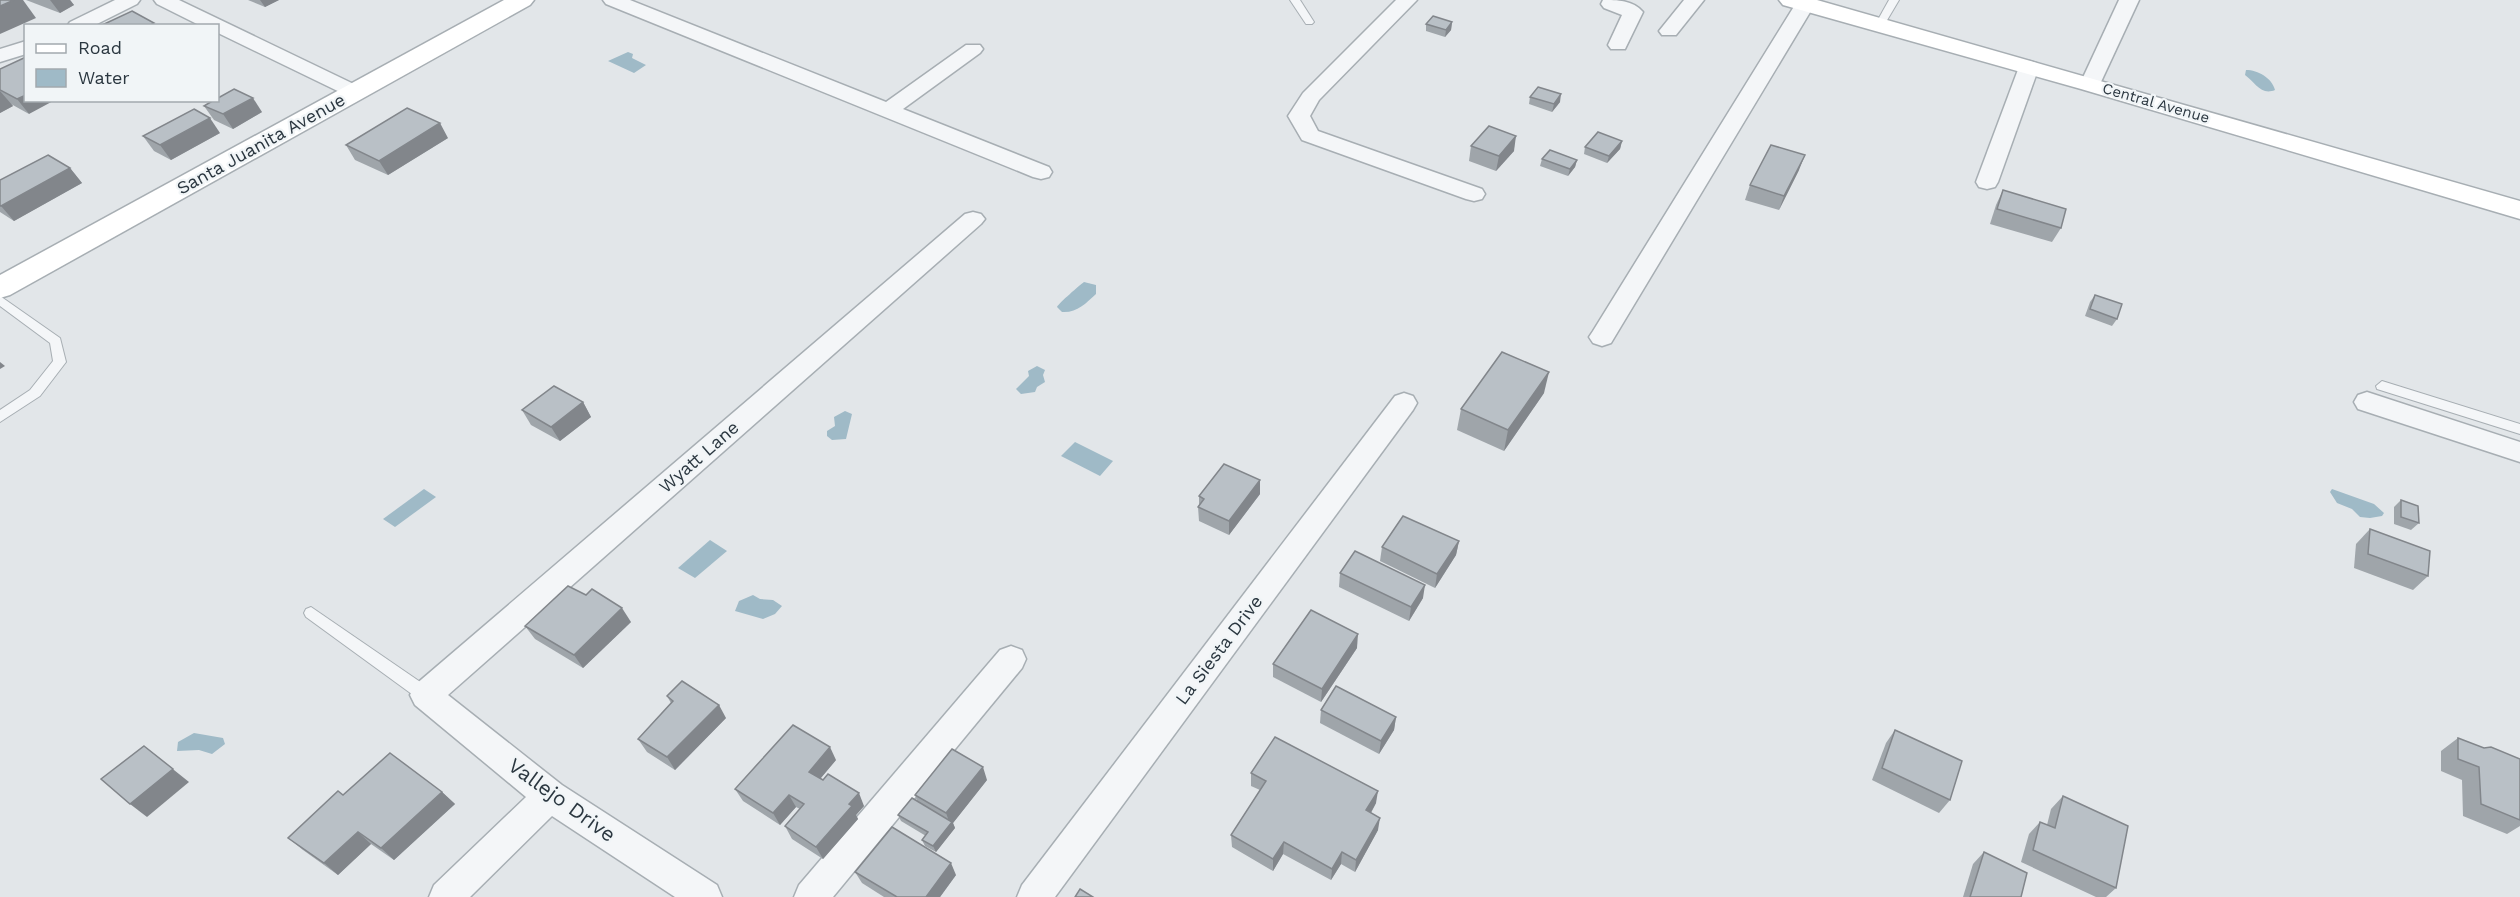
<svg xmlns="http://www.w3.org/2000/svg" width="2520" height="897" font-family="'Work Sans',sans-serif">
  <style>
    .water { fill: #9fbac7 }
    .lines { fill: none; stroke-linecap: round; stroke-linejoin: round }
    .lane-casing { stroke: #a7aeb3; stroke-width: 2 }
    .street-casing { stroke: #a7aeb3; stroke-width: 3 }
    .secondary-casing { stroke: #a7aeb3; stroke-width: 3 }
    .lane { fill: #f4f6f8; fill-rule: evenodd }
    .street { fill: #f4f6f8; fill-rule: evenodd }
    .secondary { fill: #fff; fill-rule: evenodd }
    .wall { fill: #9fa5aa }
    .shaded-wall { fill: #82868b }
    .building { fill: #b9c0c6; stroke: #82868b; stroke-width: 1.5 }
    .labels { text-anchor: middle; stroke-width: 4.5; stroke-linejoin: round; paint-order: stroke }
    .far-street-label { font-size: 15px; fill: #2b3740; stroke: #f1f5f7 }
    .street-label { font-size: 18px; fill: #2b3740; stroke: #f1f5f7 }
    .near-street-label { font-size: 21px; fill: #2b3740; stroke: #f1f5f7 }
  </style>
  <rect width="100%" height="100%" fill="#e2e6e9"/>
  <!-- water -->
  <g class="water">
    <polygon points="628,52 633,54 632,58 646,65 634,73 608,61"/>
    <path d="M 2246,70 C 2258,70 2272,78 2275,90 C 2261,96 2255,82 2245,75 Z"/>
    <path d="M 1084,282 L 1096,285 L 1096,294 C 1085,304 1077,313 1062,312 L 1057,307 C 1059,303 1080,285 1084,282 Z"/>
    <polygon points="1037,366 1045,370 1043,375 1045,382 1037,387 1035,392 1021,394 1016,389 1029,376 1028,371"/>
    <polygon points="845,411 852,414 846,439 832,440 827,436 827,431 835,426 834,417"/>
    <polygon points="1075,442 1113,461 1100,476 1061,456"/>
    <polygon points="424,489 436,497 395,527 383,519"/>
    <polygon points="2332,489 2374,504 2384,513 2382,516 2370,518 2360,517 2352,509 2337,503 2330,492"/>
    <polygon points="710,540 727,551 695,578 678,568"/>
    <polygon points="753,595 760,599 773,600 782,606 775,614 763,619 735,611 739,601"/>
    <polygon points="194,733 223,738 225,744 212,754 199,750 177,751 178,742"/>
  </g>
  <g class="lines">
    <defs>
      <g id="lane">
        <polygon points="1290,0 1300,0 1314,22 1312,24 1306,24"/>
        <polygon points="1889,0 1899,0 1883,27 1877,27 1875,25"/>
        <polygon points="0,296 60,338 66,362 40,396 0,422 0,410 30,390 53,361 50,343 0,306"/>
        <polygon points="2382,381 2520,424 2520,434 2377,389 2376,386"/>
        <polygon points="311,607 432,690 434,695 432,700 426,702 420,700 306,617 304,613 306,609"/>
      </g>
      <g id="street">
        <polygon points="115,0 140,0 137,4 93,26 67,26 70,22"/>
        <polygon points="154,0 179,0 362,88 365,92 362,96 355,98 348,96 218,33 218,26 201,26 157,4"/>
        <polygon points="603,0 630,0 886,102 966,45 980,45 983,49 980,53 903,109 1049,167 1052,172 1049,177 1041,179 1033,177 606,4"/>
        <polygon points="1396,0 1417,0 1319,100 1310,116 1318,131 1482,189 1485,194 1482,199 1474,201 1466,199 1302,140 1288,116 1303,93"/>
        <path d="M 1603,0 C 1617,0 1633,0 1643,12 L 1625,49 L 1611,49 L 1608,45 L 1622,15 L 1604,8 L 1601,4 Z"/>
        <polygon points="1684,0 1704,0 1676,35 1662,35 1659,31"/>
        <polygon points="1798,0 1812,0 1815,4 1611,343 1602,346 1593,343 1589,337 1593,331"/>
        <polygon points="2119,0 2139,0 2100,84 2097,88 2090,90 2083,88 2080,84"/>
        <polygon points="26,41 26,54 0,62 0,49"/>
        <polygon points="2029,61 2036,63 2039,67 1998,182 1995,187 1987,189 1979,187 1976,182 2019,67 2022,63"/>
        <polygon points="973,212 981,214 985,219 981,224 448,695 562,785 717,885 722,897 675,897 552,816 470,897 429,897 434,885 526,797 415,705 410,695 415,685 965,214"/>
        <polygon points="2367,392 2520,442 2520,462 2358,409 2354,402 2358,395"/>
        <polygon points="1404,393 1413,396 1417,403 1413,410 1055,897 1017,897 1022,885 1395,396"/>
        <polygon points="1011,646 1022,650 1026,659 1022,668 833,897 794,897 799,885 1000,650"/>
      </g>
      <g id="secondary">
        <polygon points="504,0 534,0 530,5 10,295 0,298 0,275"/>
        <polygon points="1779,0 1817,0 2520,201 2520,219 2081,89 1783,5"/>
      </g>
    </defs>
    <!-- lane casing -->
    <use href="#lane" class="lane-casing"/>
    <!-- street casing -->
    <use href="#street" class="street-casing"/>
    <!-- secondary casing -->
    <use href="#secondary" class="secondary-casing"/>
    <!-- lane -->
    <use href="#lane" class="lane"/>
    <!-- street -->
    <use href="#street" class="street"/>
    <!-- secondary -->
    <use href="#secondary" class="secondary"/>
  </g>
  <!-- wall -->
  <g class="wall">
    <polygon points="26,0 70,0 74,5 60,13"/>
    <polygon points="248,0 279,0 265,7"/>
    <polygon points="1452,22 1451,30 1445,37 1426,31 1426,24"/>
    <polygon points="0,69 29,114 11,104 13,106 0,113"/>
    <polygon points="1530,97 1560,102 1552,112 1529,104"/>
    <polygon points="204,106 262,112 233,129 214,120"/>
    <polygon points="220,133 171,160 154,151 143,136"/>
    <polygon points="448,138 388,175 355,160 346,145"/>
    <polygon points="1622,141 1620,149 1607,163 1584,154 1585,147"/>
    <polygon points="1471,146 1514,151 1496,171 1469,161"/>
    <polygon points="1542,159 1577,160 1575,167 1568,176 1540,166"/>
    <polygon points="70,168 82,183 14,221 0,212 0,180"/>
    <polygon points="1799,170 1779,210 1745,200 1750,185"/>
    <polygon points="2003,190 2061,228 2052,242 1990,224 1996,205"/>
    <polygon points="2095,295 2117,319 2112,326 2085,316 2090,302"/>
    <polygon points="1544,393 1504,451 1457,430 1461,409"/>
    <polygon points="583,402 591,417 560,441 531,425 522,410"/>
    <polygon points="1260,494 1229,535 1199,521 1198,507 1199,505 1199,496"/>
    <polygon points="2401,500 2419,523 2411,530 2394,524 2394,507"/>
    <polygon points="2370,529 2428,576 2413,590 2354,568 2356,544"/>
    <polygon points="1459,541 1456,555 1435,588 1380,561 1382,547"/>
    <polygon points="1340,573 1423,598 1409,621 1339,587"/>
    <polygon points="631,622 583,668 535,639 525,626"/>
    <polygon points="1357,648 1321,702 1273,677 1273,664"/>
    <polygon points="667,696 726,718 675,770 647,752 638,739 671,703"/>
    <polygon points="1321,710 1396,717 1394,730 1379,754 1320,723"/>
    <polygon points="1895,730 1950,800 1939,813 1872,780 1886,743"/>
    <polygon points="2458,738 2484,748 2520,759 2520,826 2507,834 2463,816 2462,780 2441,771 2441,751"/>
    <polygon points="836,760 820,779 864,806 856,815 858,819 823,859 792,839 785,826 800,809 796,807 780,825 743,801 735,789"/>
    <polygon points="1251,773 1376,803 1371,813 1378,830 1355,872 1341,864 1331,880 1283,854 1273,871 1232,847 1231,835 1260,790 1251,786"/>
    <polygon points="987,780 953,823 955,828 936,852 925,846 922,840 926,836 901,821 898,815 917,801 915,795"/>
    <polygon points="442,792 455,804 394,860 371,844 338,875 303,850 288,838 343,795"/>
    <polygon points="2063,796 2116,888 2106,897 2096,897 2021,862 2029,834 2040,822 2047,825 2051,809"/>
    <polygon points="1984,852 2021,897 1963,897 1973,864"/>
    <polygon points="855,872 956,875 940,897 884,897 862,883"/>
  </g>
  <!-- shaded-wall -->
  <g class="shaded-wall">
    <polygon points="14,0 23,0 36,18 0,34 0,6"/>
    <polygon points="50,0 70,0 74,5 60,13"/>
    <polygon points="260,0 279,0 265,7"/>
    <polygon points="1452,22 1451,30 1445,37 1446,30"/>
    <polygon points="0,91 13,106 0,113"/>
    <polygon points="1561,94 1560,102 1552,112 1554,104"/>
    <polygon points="26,95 26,100 55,100 29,114 17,99"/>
    <polygon points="253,98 262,112 233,129 223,114"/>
    <polygon points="210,118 220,133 171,160 160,145"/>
    <polygon points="440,123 448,138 388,175 379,161"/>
    <polygon points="1516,136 1514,151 1496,171 1499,156"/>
    <polygon points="1622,141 1620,149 1607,163 1609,156"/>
    <polygon points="1805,155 1799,170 1779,210 1784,196"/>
    <polygon points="1577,160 1575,167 1568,176 1570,169"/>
    <polygon points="70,168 82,183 14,221 1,206"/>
    <polygon points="0,362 5,366 0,369"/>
    <polygon points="1549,372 1544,393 1504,451 1508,430"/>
    <polygon points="583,402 591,417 560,441 551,427"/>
    <polygon points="1260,480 1260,494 1229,535 1229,521"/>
    <polygon points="1459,541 1456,555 1435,588 1437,574"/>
    <polygon points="1425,585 1423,598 1409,621 1411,607"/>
    <polygon points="622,608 631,622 583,668 574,655"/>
    <polygon points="1358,634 1357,648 1321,702 1322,689"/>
    <polygon points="719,705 726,718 675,770 667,757"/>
    <polygon points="1396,717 1394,730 1379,754 1381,741"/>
    <polygon points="144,746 189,782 147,817 130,804"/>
    <polygon points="830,747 836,760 815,785 809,772"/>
    <polygon points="983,767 987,780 953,823 955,828 936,852 933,846 950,824 946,813"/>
    <polygon points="1378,791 1376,803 1365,823 1366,810"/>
    <polygon points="442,792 455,804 394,860 381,848"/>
    <polygon points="859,793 864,806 856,815 858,819 823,859 816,847 849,804"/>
    <polygon points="789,795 796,807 780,825 773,813"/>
    <polygon points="1380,818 1378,830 1355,872 1356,860"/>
    <polygon points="358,832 371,844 338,875 324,863"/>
    <polygon points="1284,842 1283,854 1273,871 1273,859"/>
    <polygon points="1342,852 1341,864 1331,880 1332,869"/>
    <polygon points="951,863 956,875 940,897 926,897"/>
  </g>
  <!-- building -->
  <g class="building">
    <polygon points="0,0 14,0 0,6"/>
    <polygon points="132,11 154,23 148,26 100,26"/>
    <polygon points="1433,16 1452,22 1446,30 1426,24"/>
    <polygon points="26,57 26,95 17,99 0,90 0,69"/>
    <polygon points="1538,87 1561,94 1554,104 1530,97"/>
    <polygon points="234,89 253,98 223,114 204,106 214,100 218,100 218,98"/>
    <polygon points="407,108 440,123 379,161 346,145"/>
    <polygon points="194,109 210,118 160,145 143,136"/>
    <polygon points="1489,126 1516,136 1499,156 1471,146"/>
    <polygon points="1598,132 1622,141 1609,156 1585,147"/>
    <polygon points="1771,145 1805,155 1784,196 1750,185"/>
    <polygon points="1550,150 1577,160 1570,169 1542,159"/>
    <polygon points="48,155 70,168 1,206 0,206 0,180"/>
    <polygon points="2003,190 2066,209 2061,228 1997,209"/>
    <polygon points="2095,295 2122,304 2117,319 2090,309"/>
    <polygon points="1502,352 1549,372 1508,430 1461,409"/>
    <polygon points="554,386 583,402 551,427 522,410"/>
    <polygon points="1224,464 1260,480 1229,521 1198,507 1204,499 1199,496"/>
    <polygon points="2401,500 2418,506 2419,523 2401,517"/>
    <polygon points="1403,516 1459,541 1437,574 1382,547"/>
    <polygon points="2370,529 2430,551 2428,576 2368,554"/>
    <polygon points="1355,551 1425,585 1411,607 1340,573"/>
    <polygon points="568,586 586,595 592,589 622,608 574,655 525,626"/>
    <polygon points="1311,610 1358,634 1322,689 1273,664"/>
    <polygon points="682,681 719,705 667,757 638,739 673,701 667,696"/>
    <polygon points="1336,686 1396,717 1381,741 1321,710"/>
    <polygon points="793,725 830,747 809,772 823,780 828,774 859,793 849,804 852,806 816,847 785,826 804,804 789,795 773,813 735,789"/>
    <polygon points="1895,730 1962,761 1950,800 1882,768"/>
    <polygon points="1275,737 1378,791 1366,810 1380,818 1356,860 1342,852 1332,869 1284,842 1273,859 1231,835 1266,781 1251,773"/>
    <polygon points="2458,738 2484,748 2491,747 2520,759 2520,820 2481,804 2479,767 2458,759"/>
    <polygon points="144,746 173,769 130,804 101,779"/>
    <polygon points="952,749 983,767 946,813 915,795"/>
    <polygon points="390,753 442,792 381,848 358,832 324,863 288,838 338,791 343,795"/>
    <polygon points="2063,796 2128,826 2116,888 2033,850 2040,822 2055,828"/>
    <polygon points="912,798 952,822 933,846 922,840 928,832 898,815"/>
    <polygon points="892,827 951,863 926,897 897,897 855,872"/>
    <polygon points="1984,852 2027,873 2021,897 1970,897"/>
    <polygon points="1080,889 1093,897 1075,897"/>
  </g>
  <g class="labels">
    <!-- far-street labels -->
    <g class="far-street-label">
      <text transform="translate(2156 103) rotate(16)" y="5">Central Avenue</text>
    </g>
    <!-- street labels -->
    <g class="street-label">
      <text transform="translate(261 144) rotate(-29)" y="6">Santa Juanita Avenue</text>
      <text transform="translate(699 457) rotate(-41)" y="6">Wyatt Lane</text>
      <text transform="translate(1219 650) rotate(-53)" y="6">La Siesta Drive</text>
    </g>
    <!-- near-street labels -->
    <g class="near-street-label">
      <text transform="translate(562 800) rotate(36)" y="7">Vallejo Drive</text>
    </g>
  </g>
  <!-- legend -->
  <rect x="24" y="24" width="195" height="78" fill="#f1f5f7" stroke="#a2a9ae" stroke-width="1.5"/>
  <rect x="36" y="44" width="30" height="9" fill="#ffffff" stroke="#a2a9ae" stroke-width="1.5"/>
  <text x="78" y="54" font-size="18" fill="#2b3740">Road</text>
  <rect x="36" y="69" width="30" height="18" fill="#9fbac7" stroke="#a2a9ae" stroke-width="1.5"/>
  <text x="78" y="84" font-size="18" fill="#2b3740">Water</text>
</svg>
